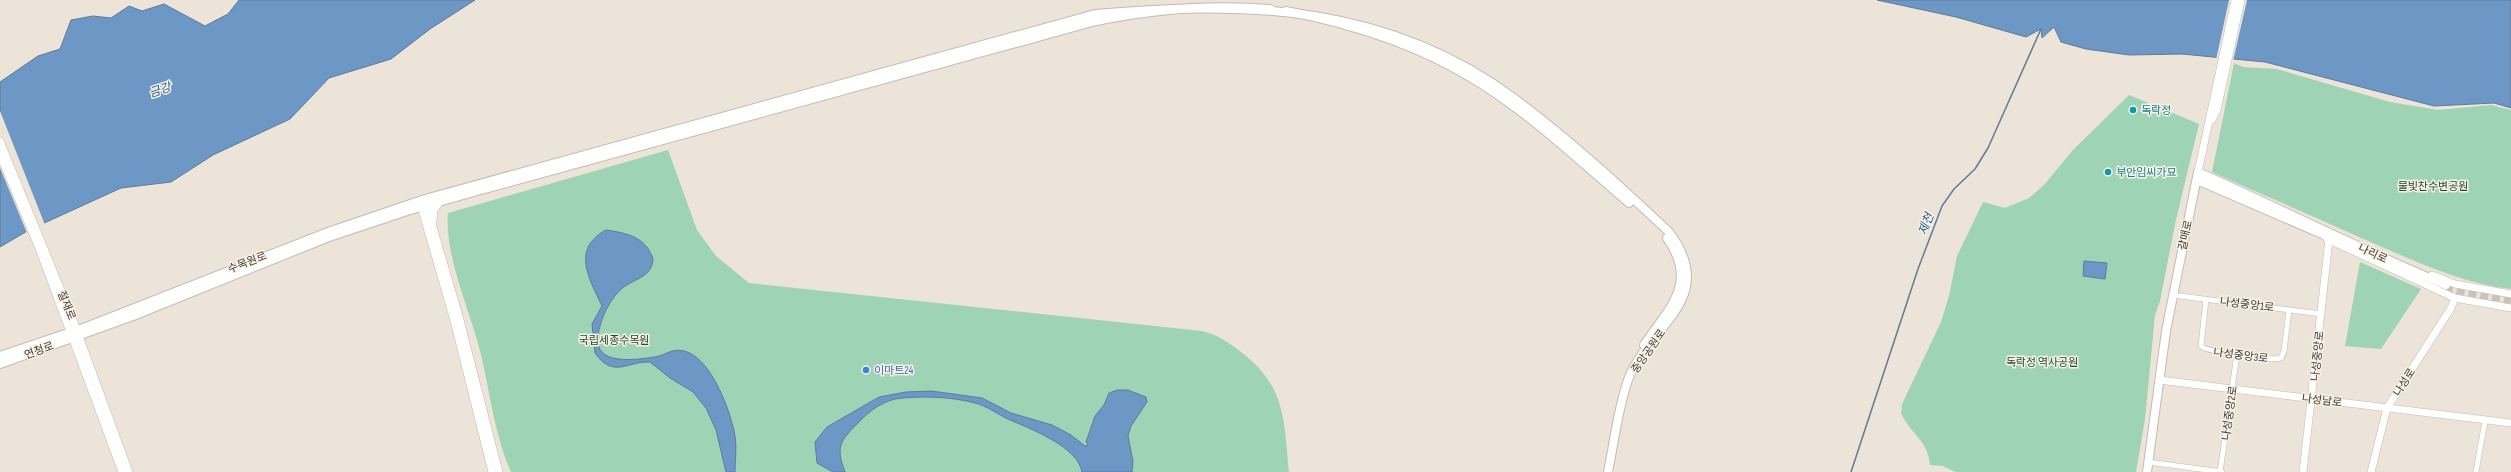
<svg xmlns="http://www.w3.org/2000/svg" width="2511" height="472" font-family="'Sofia Sans Condensed','Noto Sans KR',sans-serif">
  <style>
    .green { fill: #9fd3b5 }
    .water { fill: #6d97c5; stroke: #5f7b9a }
    .pier { fill: #ece4d9 }
    .lines { fill: none; stroke-linecap: round; stroke-linejoin: round }
    .stream { stroke: #5f7b9a; stroke-width: 1.5 }
    .primary-tunnel { stroke: #c9c2b8; stroke-width: 8; stroke-dasharray: 8 4; stroke-linecap: butt }
    .minor-casing { stroke: #c3bbb0; stroke-width: 6 }
    .tertiary-casing { stroke: #c3bbb0; stroke-width: 8 }
    .primary-casing { stroke: #c3bbb0; stroke-width: 10 }
    .minor { stroke: #fff; stroke-width: 5 }
    .tertiary { stroke: #fff; stroke-width: 7 }
    .primary { stroke: #fff; stroke-width: 8 }
    .culture-dot { fill: #0f9aa8; stroke: #f9f1e6; stroke-width: 1.5 }
    .shop-dot { fill: #3f7fe0; stroke: #f9f1e6; stroke-width: 1.5 }
    .labels { text-anchor: middle; stroke-width: 3; stroke-linejoin: round; paint-order: stroke }
    .culture-label { font-size: 11px; fill: #0d838f; stroke: #f9f1e6; text-anchor: start }
    .park-label { font-size: 11px; fill: #1a4b33; stroke: #f9f1e6 }
    .street-label { font-size: 11px; fill: #3d3a36; stroke: #f9f1e6 }
    .shop-label { font-size: 11px; fill: #366cbe; stroke: #f9f1e6; text-anchor: start }
    .water-label { font-size: 12px; font-style: italic; fill: #1c5791; stroke: #f9f1e6 }
  </style>
  <rect width="100%" height="100%" fill="#ece4d9"/>
  <!-- green -->
  <g class="green">
    <path d="M 2234,63 L 2243,67 L 2277,69 L 2390,102 L 2438,110 L 2491,105 L 2511,110 L 2511,289 C 2458,283 2408,258 2359,237 C 2310,215 2261,194 2212,172 Z"/>
    <path d="M 2129,95 L 2199,124 L 2175,224 L 2160,301 L 2155,315 L 2145,419 L 2136,472 L 1955,472 L 1943,466 L 1930,465 C 1928,440 1911,435 1901,413 L 1902,404 L 1941,322 L 1949,296 L 1957,256 L 1983,202 L 2005,208 L 2029,198 L 2045,184 L 2072,151 Z"/>
    <path d="M 668,150 L 697,230 L 716,256 L 749,283 L 1202,331 C 1218,335 1228,342 1241,352 C 1286,386 1284,421 1289,472 L 511,472 C 494,434 490,390 480,351 C 470,311 444,254 448,213 Z"/>
    <polygon points="2360,262 2421,289 2381,349 2345,346"/>
  </g>
  <!-- water -->
  <g class="water">
    <polygon points="239,0 475,0 430,29 391,59 329,78 290,119 213,155 171,182 121,188 29,230 0,247 0,82 38,56 60,49 71,20 93,16 111,18 129,6 142,11 164,4 205,26 228,14"/>
    <polygon points="1877,0 2511,0 2511,108 2494,103 2434,106 2265,62 2182,54 2129,55 2086,49 2061,42 2054,27 2042,38 2041,29 2026,37 1956,17"/>
    <path d="M 606,230 C 627,233 646,237 653,259 C 652,277 636,278 624,287 C 610,297 597,324 598,342 C 599,366 640,359 655,357 C 666,355 672,348 684,351 C 711,357 731,412 735,436 C 737,448 735,460 735,472 L 726,472 L 716,430 L 706,408 L 693,392 L 670,378 L 650,362 C 628,361 613,379 595,353 L 592,324 L 602,306 C 589,278 571,249 606,230 Z"/>
    <polygon points="2084,261 2107,263 2105,279 2083,276"/>
    <path d="M 1117,390 L 1128,390 L 1146,397 L 1147,402 L 1131,426 L 1128,436 L 1133,461 L 1132,472 L 1082,472 C 1078,446 1028,428 1008,419 C 997,414 987,406 975,403 C 952,397 926,396 903,398 C 884,399 869,411 857,424 C 839,442 836,448 845,472 L 833,472 L 817,463 L 815,442 L 827,427 L 879,397 L 906,392 L 931,391 L 982,398 L 1011,413 L 1052,425 L 1071,435 L 1085,446 L 1088,445 L 1086,442 L 1095,416 L 1104,405 L 1109,393 Z"/>
  </g>
  <!-- pier -->
  <g class="pier">
    <polygon points="2229,0 2247,0 2233,61 2216,60"/>
    <polygon points="0,111 45,225 27,233 0,168"/>
  </g>
  <g class="lines">
    <!-- stream -->
    <polyline class="stream" points="1851,472 1918,269 1942,206 1954,189 1975,169 1988,148 2041,29"/>
    <!-- primary-tunnel -->
    <polyline class="primary-tunnel" points="2445,288 2511,300"/>
    <defs>
      <g id="minor">
        <polyline points="2172,295 2322,314"/>
        <path d="M 2206,299 L 2201,346 C 2206,352 2273,361 2281,358 L 2284,351 L 2289,310"/>
        <polyline points="2148,462 2222,472"/>
        <polyline points="2220,472 2237,354"/>
        <polyline points="2476,472 2485,421"/>
      </g>
      <g id="tertiary">
        <polyline points="2212,120 2217,110 2241,0"/>
        <polyline points="0,141 72,317 129,472"/>
        <polyline points="0,155 40,251 122,472"/>
        <polyline points="2198,172 2235,0"/>
        <polyline points="425,200 459,316 499,472"/>
        <polyline points="420,203 453,317 492,472"/>
        <polyline points="433,221 434,210 440,202"/>
        <polyline points="2327,239 2455,298 2511,308"/>
        <polyline points="2432,275 2455,284 2511,294"/>
        <polyline points="2159,380 2511,423"/>
        <polyline points="2303,472 2329,240"/>
        <polyline points="2371,472 2387,408 2451,308 2455,298"/>
      </g>
      <g id="primary">
        <path d="M 1286,11 C 1355,24 1420,45 1480,83 C 1534,117 1581,162 1629,203"/>
        <polyline points="2197,180 2329,237"/>
        <path d="M 1644,345 C 1669,308 1699,283 1667,238"/>
        <path d="M 0,356 L 86,327 L 328,232 L 425,199 L 1095,14 C 1245,0 1390,5 1515,99 C 1569,139 1620,186 1669,232 C 1720,300 1649,324 1628,380 C 1618,408 1614,443 1608,472"/>
        <path d="M 0,364 L 133,316 L 329,237 L 407,211 L 481,190 L 1096,21 C 1154,9 1211,4 1270,9"/>
        <path d="M 2147,472 L 2166,331 L 2198,172 C 2281,209 2362,250 2446,285"/>
      </g>
    </defs>
    <!-- minor casing -->
    <use href="#minor" class="minor-casing"/>
    <!-- tertiary casing -->
    <use href="#tertiary" class="tertiary-casing"/>
    <!-- primary casing -->
    <use href="#primary" class="primary-casing"/>
    <!-- minor -->
    <use href="#minor" class="minor"/>
    <!-- tertiary -->
    <use href="#tertiary" class="tertiary"/>
    <!-- primary -->
    <use href="#primary" class="primary"/>
  </g>
  <!-- markers -->
  <g class="culture-dot">
    <circle cx="2133" cy="110" r="4"/>
    <circle cx="2108" cy="172" r="4"/>
  </g>
  <circle class="shop-dot" cx="866" cy="370" r="4"/>
  <g class="labels">
    <!-- culture labels -->
    <g class="culture-label">
      <text x="2141" y="114">독락정</text>
      <text x="2116" y="176">부안임씨가묘</text>
    </g>
    <!-- park labels -->
    <g class="park-label">
      <text x="2433" y="190">물빛찬수변공원</text>
      <text x="614" y="344">국립세종수목원</text>
      <text x="2042" y="366">독락정 역사공원</text>
    </g>
    <!-- street labels -->
    <g class="street-label">
      <text transform="translate(2185 235) rotate(-78)" y="4">갈매로</text>
      <text transform="translate(2373 253) rotate(25)" y="4">나리로</text>
      <text transform="translate(247 262) rotate(-21)" y="4">수목원로</text>
      <text transform="translate(2247 304) rotate(7)" y="4">나성중앙1로</text>
      <text transform="translate(67 305) rotate(68)" y="4">절재로</text>
      <text transform="translate(39 350) rotate(-20)" y="4">연청로</text>
      <text transform="translate(1648 351) rotate(-55)" y="4">중앙공원로</text>
      <text transform="translate(2241 355) rotate(7)" y="4">나성중앙3로</text>
      <text transform="translate(2317 356) rotate(-84)" y="4">나성중앙로</text>
      <text transform="translate(2404 382) rotate(-57)" y="4">나성로</text>
      <text transform="translate(2322 400) rotate(7)" y="4">나성남로</text>
      <text transform="translate(2229 413) rotate(-82)" y="4">나성중앙2로</text>
    </g>
    <!-- shop labels -->
    <g class="shop-label">
      <text x="874" y="374">이마트24</text>
    </g>
    <!-- water labels -->
    <g class="water-label">
      <text transform="translate(160 90) rotate(-18)" y="4">금강</text>
      <text transform="translate(1926 224) rotate(-69)" y="4">제천</text>
    </g>
  </g>
</svg>
